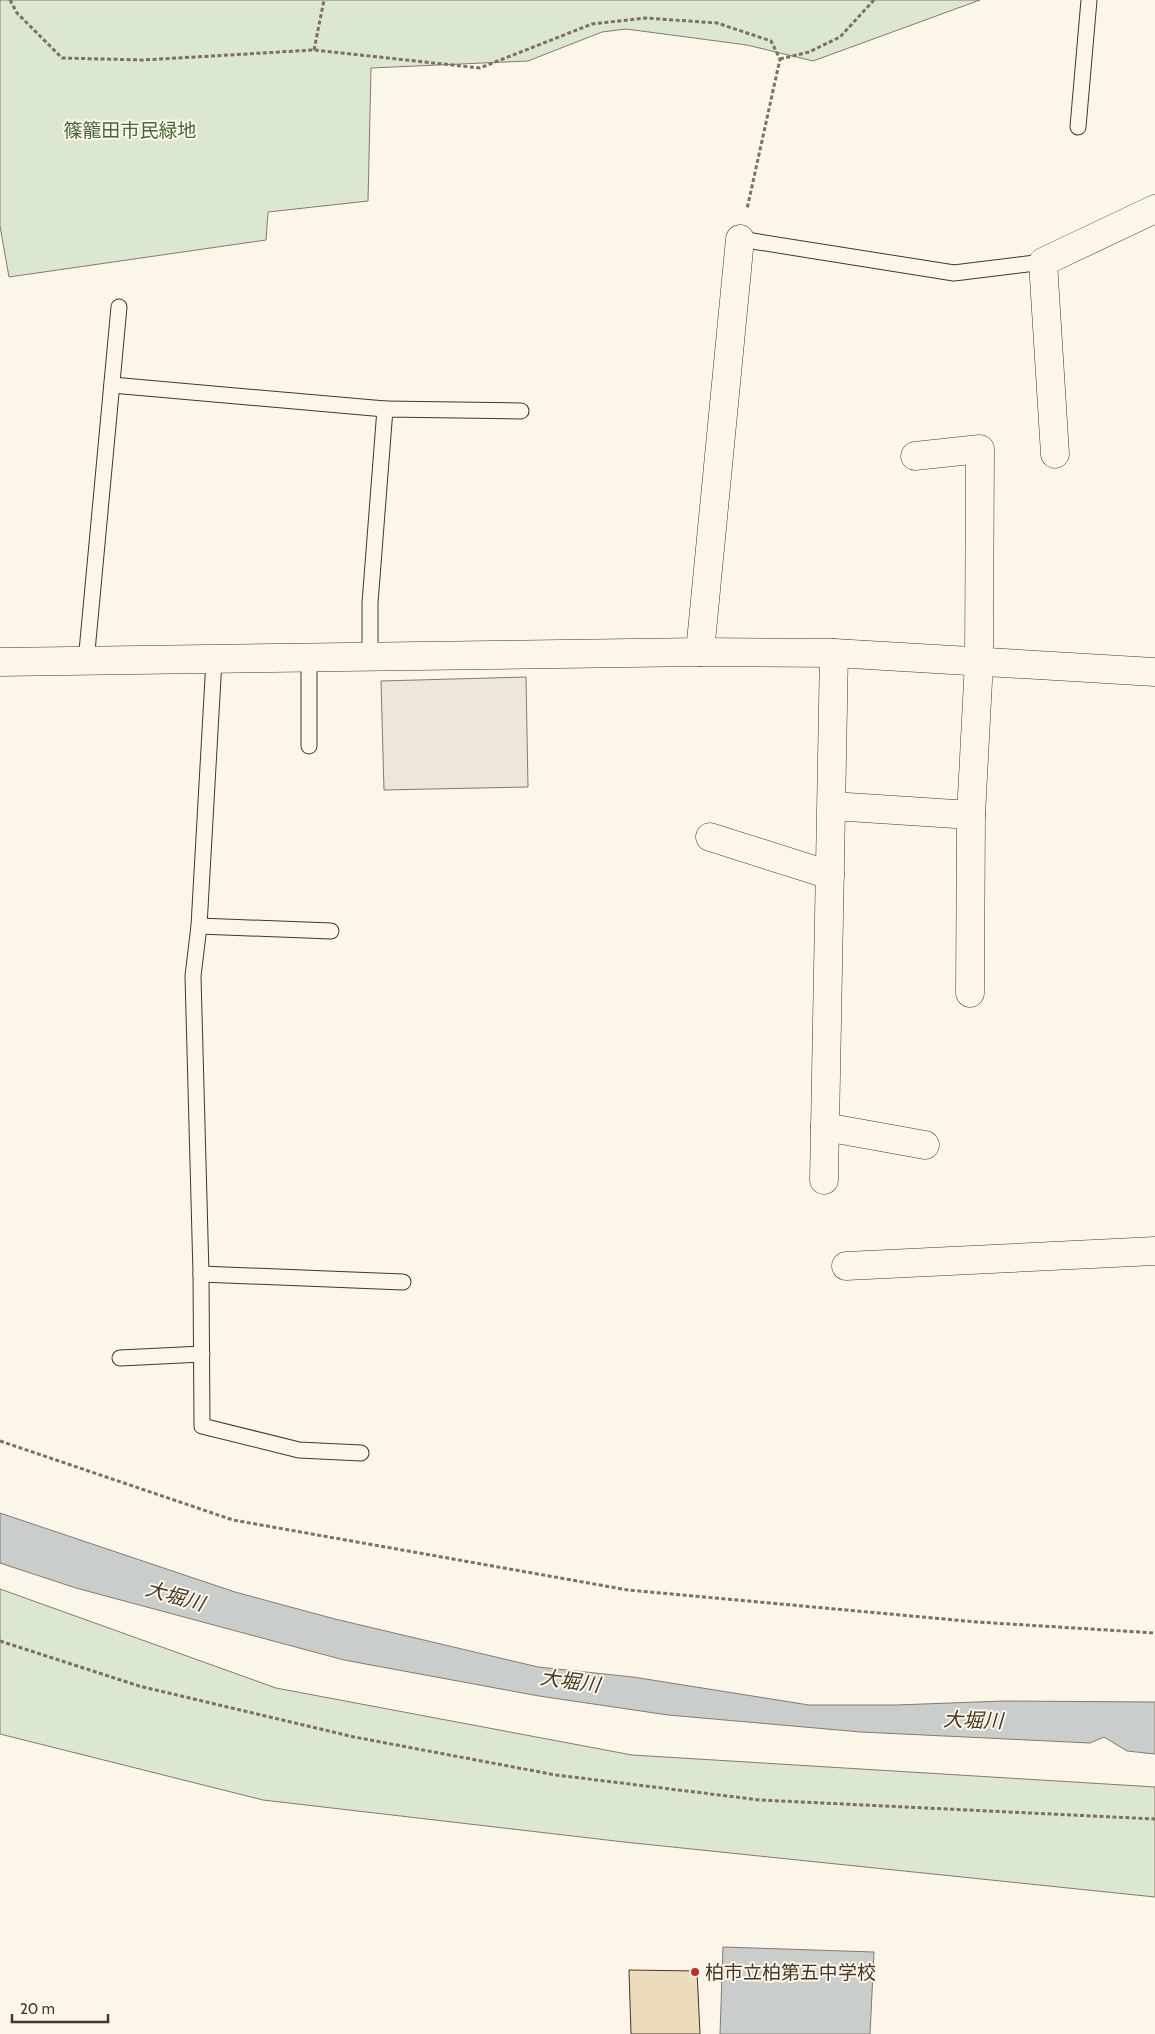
<svg xmlns="http://www.w3.org/2000/svg" width="1155" height="2034" font-family="Cabin,'Noto Sans JP',sans-serif">
  <style>
    .green { fill: #dce7d0; stroke: #887966 }
    .parking { fill: #ede7d9; stroke: #887966 }
    .water { fill: #c9cecd; stroke: #887966 }
    .building { fill: #ecdcbc; stroke: #4a3520 }
    .lines { fill: none; stroke-linecap: round; stroke-linejoin: round }
    .lane-casing { stroke: #4a3520; stroke-width: 17 }
    .street-casing { stroke: #4a3520; stroke-width: 29 }
    .secondary-casing { stroke: #4a3520; stroke-width: 29 }
    .path { stroke: #7f6f5c; stroke-width: 3; stroke-dasharray: 4 2.5; stroke-linecap: butt }
    .lane { stroke: #fbf6e9; stroke-width: 15 }
    .street { stroke: #fbf6e9; stroke-width: 28 }
    .secondary { stroke: #fbf6e9; stroke-width: 28 }
    .poi-dot { fill: #c62828; stroke: #fbf6e9; stroke-width: 2 }
    .labels { text-anchor: middle; stroke-width: 4; stroke-linejoin: round; paint-order: stroke }
    .park-label { font-size: 19px; fill: #436837; stroke: #fbf6e9 }
    .poi-label { font-size: 19px; fill: #4a3520; stroke: #fbf6e9; text-anchor: start }
    .water-label { font-size: 20px; font-style: italic; fill: #4a3520; stroke: #fbf6e9 }
  </style>
  <rect width="100%" height="100%" fill="#fbf6e9"/>
  <!-- green -->
  <g class="green">
    <polygon points="0,0 980,0 813,61 747,45 626,29 602,32 528,61 371,68 368,201 268,212 266,240 9,277 0,226"/>
    <polygon points="0,1589 276,1688 632,1755 1155,1787 1155,1897 624,1842 263,1800 0,1734"/>
  </g>
  <!-- parking -->
  <polygon class="parking" points="526,677 528,787 384,790 381,681"/>
  <!-- water -->
  <g class="water">
    <polygon points="0,1513 235,1592 335,1619 538,1667 633,1677 809,1705 896,1705 1004,1701 1155,1702 1155,1754 1127,1751 1104,1737 1090,1743 861,1732 668,1715 539,1696 344,1660 76,1588 0,1563"/>
    <polygon points="723,1947 874,1952 870,2034 720,2034"/>
  </g>
  <!-- building -->
  <polygon class="building" points="629,1970 697,1971 700,2034 631,2034"/>
  <g class="lines">
    <defs>
      <g id="lane">
        <polyline points="1078,127 1089,0"/>
        <polyline points="740,239 954,273 1043,262"/>
        <polyline points="112,385 385,409"/>
        <polyline points="370,657 370,603 385,409 521,411"/>
        <polyline points="309,659 309,746"/>
        <polyline points="214,660 199,926 193,976 201,1274 202,1426 299,1450 361,1453"/>
        <polyline points="86,662 119,307"/>
        <polyline points="199,926 331,931"/>
        <polyline points="201,1274 403,1282"/>
        <polyline points="120,1358 202,1354"/>
      </g>
      <g id="street">
        <polyline points="1055,454 1043,262 1155,209"/>
        <polyline points="915,456 980,449 979,662 971,815 970,993"/>
        <polyline points="700,652 740,239"/>
        <polyline points="832,806 971,815"/>
        <polyline points="710,837 830,875"/>
        <polyline points="825,1127 925,1145"/>
        <polyline points="824,1180 834,653"/>
        <polyline points="846,1266 1155,1251"/>
      </g>
      <polyline id="secondary" points="0,662 700,652 834,653 1155,672"/>
    </defs>
    <!-- lane casing -->
    <use href="#lane" class="lane-casing"/>
    <!-- street casing -->
    <use href="#street" class="street-casing"/>
    <!-- secondary casing -->
    <use href="#secondary" class="secondary-casing"/>
    <!-- path -->
    <g class="path">
      <polyline points="10,0 17,13 62,58 143,60 314,50 480,68 592,24 645,18 717,23 771,41 780,59 747,209"/>
      <polyline points="314,50 324,0"/>
      <polyline points="780,59 809,52 840,37 874,0"/>
      <polyline points="0,1441 233,1520 628,1590 977,1622 1155,1633"/>
      <polyline points="0,1641 139,1686 354,1737 556,1775 760,1800 1155,1819"/>
    </g>
    <!-- lane -->
    <use href="#lane" class="lane"/>
    <!-- street -->
    <use href="#street" class="street"/>
    <!-- secondary -->
    <use href="#secondary" class="secondary"/>
  </g>
  <!-- markers -->
  <circle class="poi-dot" cx="695" cy="1972" r="5"/>
  <g class="labels">
    <!-- park labels -->
    <g class="park-label">
      <text x="130" y="137">篠籠田市民緑地</text>
    </g>
    <!-- poi labels -->
    <g class="poi-label">
      <text x="705" y="1979">柏市立柏第五中学校</text>
    </g>
    <!-- water labels -->
    <g class="water-label">
      <text transform="translate(175 1596) rotate(16)" y="7">大堀川</text>
      <text transform="translate(570 1681) rotate(8)" y="7">大堀川</text>
      <text transform="translate(973 1720) rotate(2)" y="7">大堀川</text>
    </g>
  </g>
  <!-- scale -->
  <path d="M12 2014v8h96v-8" fill="none" stroke="#4a3520" stroke-width="2.5"/>
  <text x="20" y="2014" font-size="15" fill="#4a3520" stroke="#fbf6e9" stroke-width="4" paint-order="stroke">20 m</text>
</svg>
